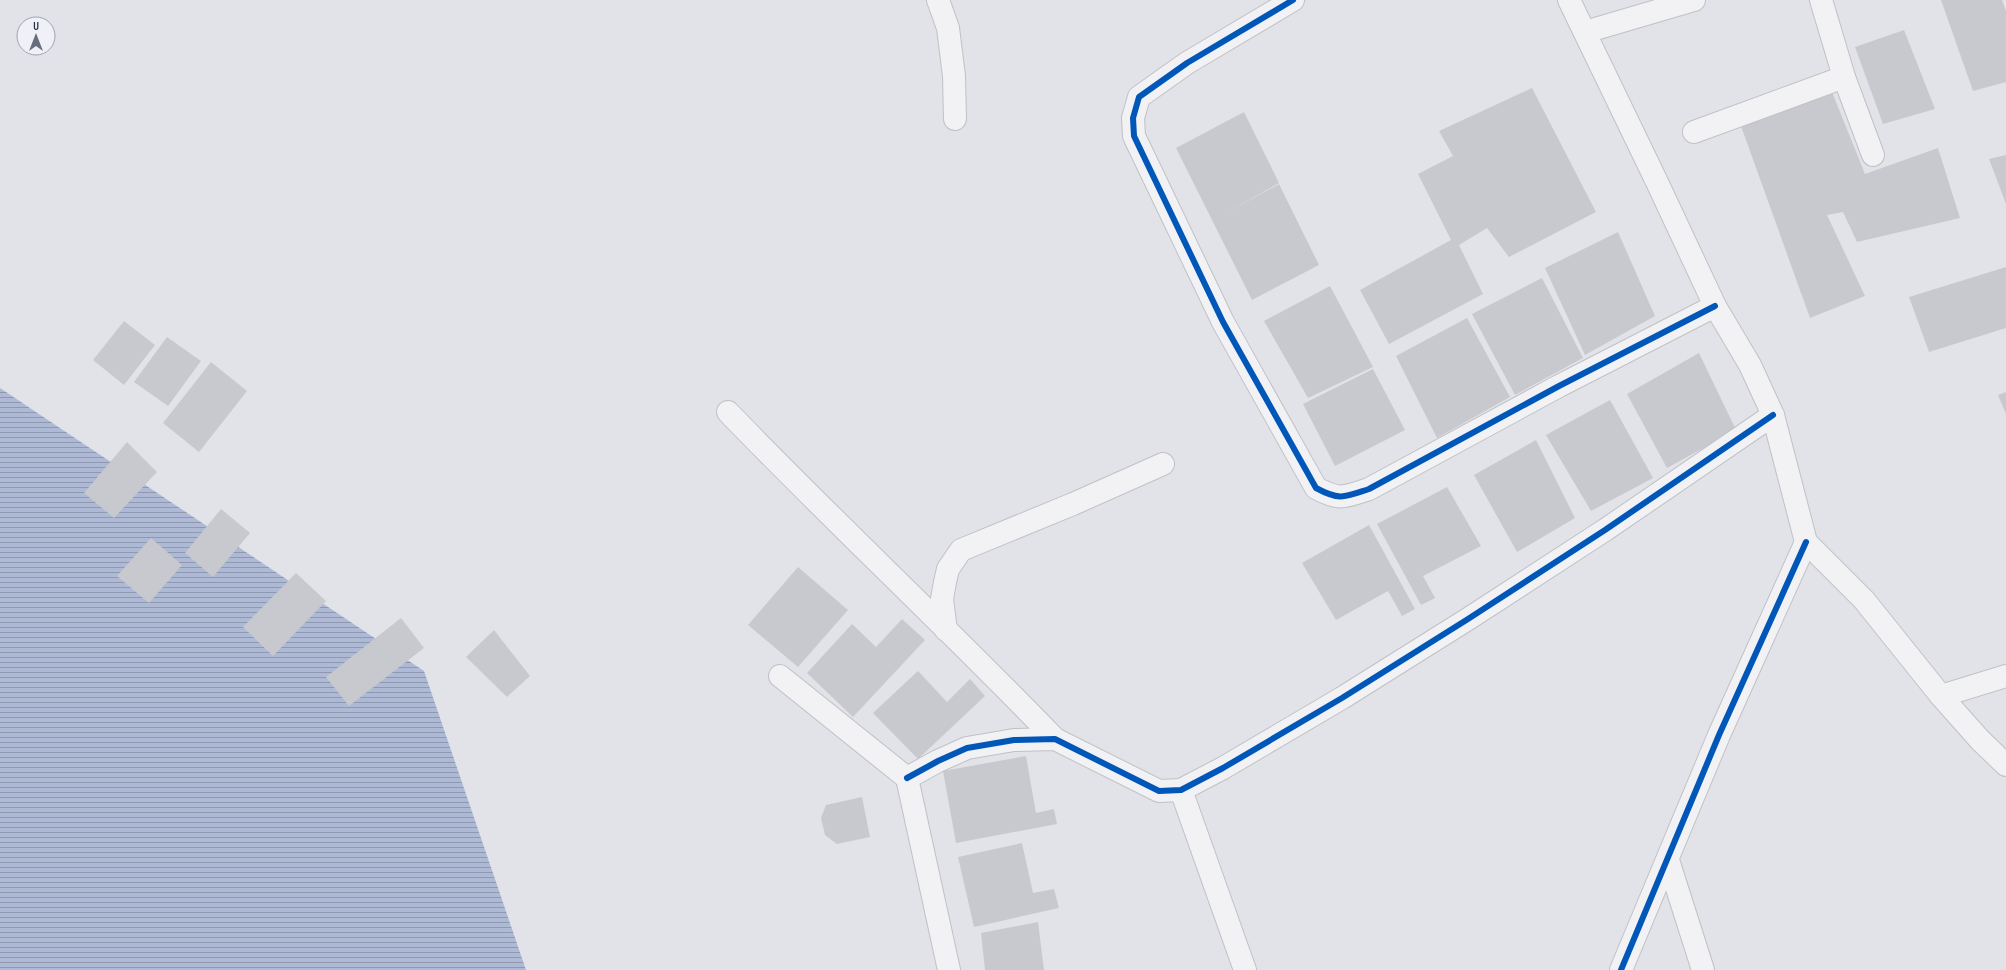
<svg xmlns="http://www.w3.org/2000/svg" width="2006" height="970" font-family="'Sofia Sans Condensed',sans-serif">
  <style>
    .water { fill: url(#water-rules) }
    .building { fill: #c8c9ce }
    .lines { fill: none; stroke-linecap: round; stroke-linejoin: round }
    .minor-casing { stroke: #c0c1c6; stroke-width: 24 }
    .minor { stroke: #f2f2f4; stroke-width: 22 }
    .cycleway-casing { stroke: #eff1f7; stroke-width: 8 }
    .cycleway { stroke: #0057b8; stroke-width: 6 }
  </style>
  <defs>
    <pattern id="water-rules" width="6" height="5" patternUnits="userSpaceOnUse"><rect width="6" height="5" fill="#aebad5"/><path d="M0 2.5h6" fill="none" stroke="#8e98ae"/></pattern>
  </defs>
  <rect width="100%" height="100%" fill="#e2e3e8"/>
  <!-- water -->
  <polygon class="water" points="0,388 424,671 526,970 0,970"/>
  <!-- building -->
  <g class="building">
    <polygon points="1941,0 2002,0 2006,11 2006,82 1973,91"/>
    <polygon points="1904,30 1935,109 1883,124 1855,47"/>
    <polygon points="1532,88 1596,212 1509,257 1487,228 1459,245 1483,294 1389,344 1360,290 1451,240 1418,174 1453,156 1439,131"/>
    <polygon points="1832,92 1865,174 1938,148 1960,218 1857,242 1843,212 1827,215 1865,296 1810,318 1741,126"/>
    <polygon points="1244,112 1279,183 1224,214 1279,184 1319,265 1252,300 1176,148"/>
    <polygon points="2006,155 2006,204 1989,159"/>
    <polygon points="1618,232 1655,316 1585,355 1545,268"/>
    <polygon points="2006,267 2006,328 1929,352 1909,297"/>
    <polygon points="1542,278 1583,358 1515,395 1472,314"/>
    <polygon points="1330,286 1373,367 1308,398 1264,321"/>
    <polygon points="1467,318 1510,397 1437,438 1396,356"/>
    <polygon points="124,321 155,345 124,385 93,360"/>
    <polygon points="167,337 201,361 168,406 134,382"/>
    <polygon points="1699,353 1736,430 1667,468 1627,394"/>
    <polygon points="211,362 247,391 199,452 163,423"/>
    <polygon points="1373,369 1405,430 1335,466 1303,404"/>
    <polygon points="2006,392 2006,414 1998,395"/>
    <polygon points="1610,400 1653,478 1591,511 1546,435"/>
    <polygon points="1536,440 1575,518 1517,552 1474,475"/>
    <polygon points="127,442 157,472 114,518 84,493"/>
    <polygon points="1447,487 1481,546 1423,576 1435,598 1421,605 1377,524"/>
    <polygon points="221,509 250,533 213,577 185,553"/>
    <polygon points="1369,525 1415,609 1402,616 1388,591 1336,620 1302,563"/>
    <polygon points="151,538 182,565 149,603 117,576"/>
    <polygon points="798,567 848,610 798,667 748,625"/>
    <polygon points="296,573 326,601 273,656 243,627"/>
    <polygon points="401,618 424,648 349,706 326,677"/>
    <polygon points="902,619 925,640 853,717 807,673 852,624 876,647"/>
    <polygon points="494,630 530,676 507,697 466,657"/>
    <polygon points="918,671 947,702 970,679 985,696 918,759 873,713"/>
    <polygon points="1026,756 1036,813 1054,809 1057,824 956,843 943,771"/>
    <polygon points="862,797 870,837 837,844 825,835 821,818 826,805"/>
    <polygon points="1022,843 1033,893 1054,889 1059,908 974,927 958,857"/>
    <polygon points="1038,922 1044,970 985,970 981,933"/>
  </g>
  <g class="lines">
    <defs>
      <g id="minor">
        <polyline points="938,0 948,28 954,76 955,119"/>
        <path d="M 1293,0 L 1187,63 L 1139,97 L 1133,118 L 1134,136 L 1223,322 L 1316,488 C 1340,501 1345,497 1369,489 L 1559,386 L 1715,306"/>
        <polyline points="1569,0 1656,180 1715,306 1750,365 1773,415 1806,542 1864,600 1941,696 1980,740 2006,765"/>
        <polyline points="1821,0 1844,77 1873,155"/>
        <polyline points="1585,32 1694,0"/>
        <polyline points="1694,132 1844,77"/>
        <path d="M 728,412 C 835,523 948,628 1055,739"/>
        <polyline points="946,630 942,599 945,582 948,569 961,550 1073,504 1163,464"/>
        <polyline points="780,676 907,778 949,970"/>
        <polyline points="1941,696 2006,676"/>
        <polyline points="907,778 938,761 967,748 1014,740 1055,739 1159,791 1181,790 1223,768 1342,698 1468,619 1605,530 1773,415"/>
        <polyline points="1181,790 1245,970"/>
        <polyline points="1668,860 1703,970"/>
        <polyline points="1621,970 1719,735 1806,542"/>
      </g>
    </defs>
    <!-- minor casing -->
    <use href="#minor" class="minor-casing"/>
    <!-- minor -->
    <use href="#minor" class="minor"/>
    <defs>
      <g id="cycleway">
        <path d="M 1293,0 L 1187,63 L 1139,97 L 1133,118 L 1134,136 L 1223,322 L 1316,488 C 1340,501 1345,497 1369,489 L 1559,386 L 1715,306"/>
        <polyline points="907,778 938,761 967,748 1014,740 1055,739 1159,791 1181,790 1223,768 1342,698 1468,619 1605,530 1773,415"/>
        <polyline points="1621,970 1719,735 1806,542"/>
      </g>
    </defs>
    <!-- cycleway casing -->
    <use href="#cycleway" class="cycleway-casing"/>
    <!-- cycleway -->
    <use href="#cycleway" class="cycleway"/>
  </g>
  <!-- north arrow -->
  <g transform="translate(36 36)"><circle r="19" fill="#eff1f7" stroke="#9fa3af"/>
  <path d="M0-3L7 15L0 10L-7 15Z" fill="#686d7d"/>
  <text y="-6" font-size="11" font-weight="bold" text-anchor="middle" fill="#272d43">U</text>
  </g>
</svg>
